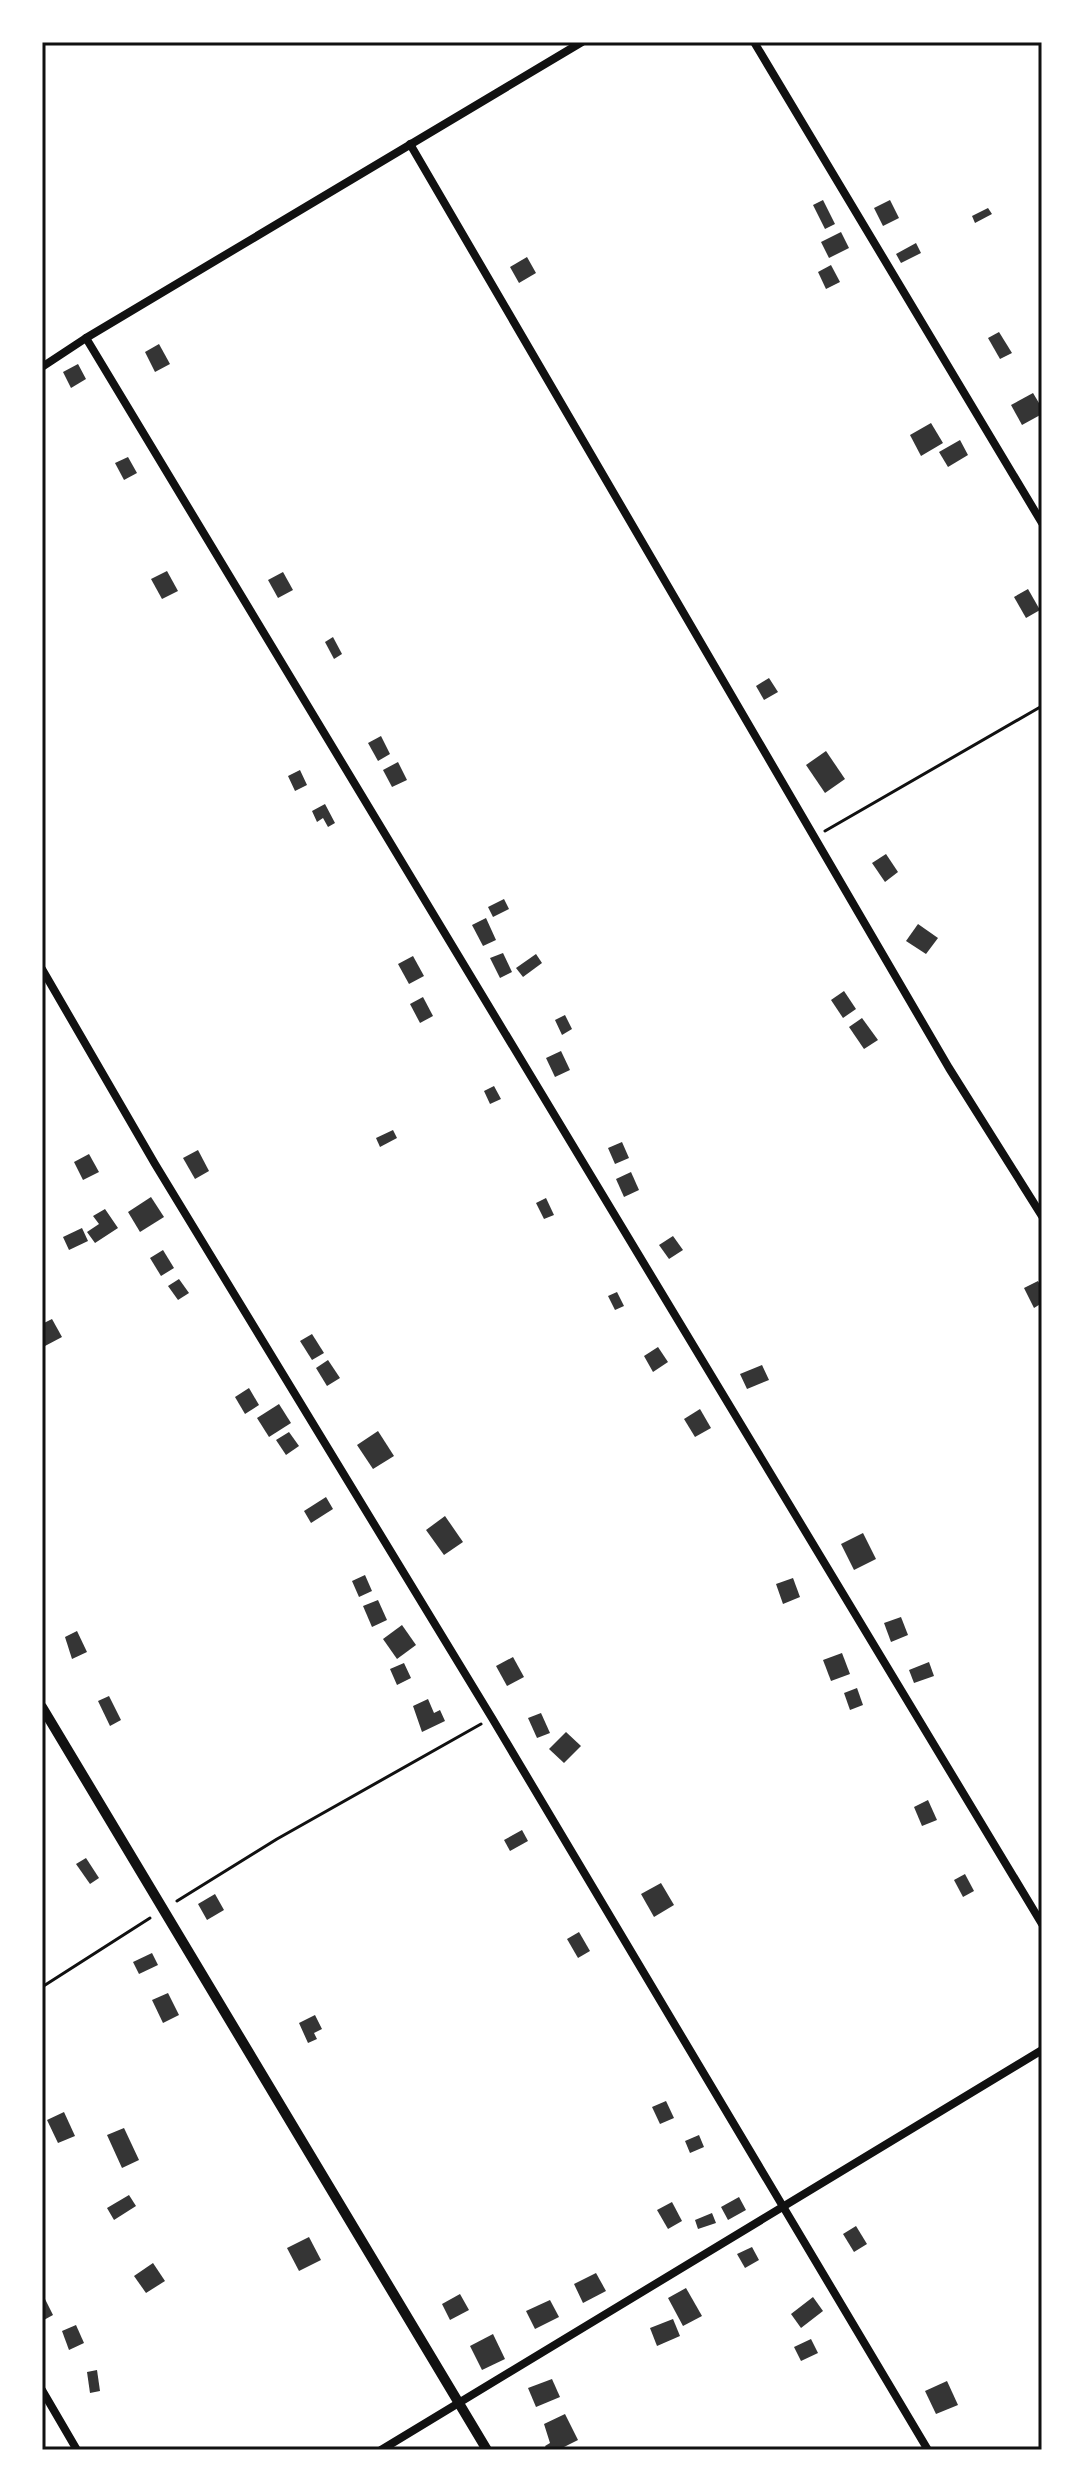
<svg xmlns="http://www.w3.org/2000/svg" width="1084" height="2492" font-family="'Golos Text',sans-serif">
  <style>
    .building { fill: #353535 }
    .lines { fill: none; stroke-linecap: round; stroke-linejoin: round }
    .path { stroke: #111; stroke-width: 3 }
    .minor { stroke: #111; stroke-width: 8 }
    .tertiary { stroke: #111; stroke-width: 10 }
    .neatline { fill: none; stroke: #111; stroke-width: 3 }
  </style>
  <rect width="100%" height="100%" fill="#fff"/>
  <!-- building -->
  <g class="building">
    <polygon points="823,200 835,224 825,229 813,205"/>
    <polygon points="890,200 899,218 883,226 874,208"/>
    <polygon points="988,208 992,214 975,223 972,216"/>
    <polygon points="841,232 849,248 829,258 821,242"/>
    <polygon points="916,243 921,253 901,263 896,254"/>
    <polygon points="527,257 536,273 519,283 510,267"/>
    <polygon points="831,265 840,282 826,289 818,272"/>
    <polygon points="999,332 1012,353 1000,359 988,338"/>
    <polygon points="159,344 170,364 155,372 145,352"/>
    <polygon points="78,364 86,379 71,388 63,372"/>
    <polygon points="1033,393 1042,408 1042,414 1022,425 1011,405"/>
    <polygon points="931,423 943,443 921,456 910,435"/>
    <polygon points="960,440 968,455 948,467 939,452"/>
    <polygon points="128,457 137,473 124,480 115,463"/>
    <polygon points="167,571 178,591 162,599 151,579"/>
    <polygon points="283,572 293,590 278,598 268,580"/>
    <polygon points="1028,589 1040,610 1026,618 1014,597"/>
    <polygon points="333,637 342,654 334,659 325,642"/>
    <polygon points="769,678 778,692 764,700 756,686"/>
    <polygon points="381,736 390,754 378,761 368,743"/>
    <polygon points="826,751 845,779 825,793 806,765"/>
    <polygon points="398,762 407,780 392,787 383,770"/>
    <polygon points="300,770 307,785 295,791 288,776"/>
    <polygon points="325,804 335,823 328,827 323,818 317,822 312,811"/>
    <polygon points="886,854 898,872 885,882 872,863"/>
    <polygon points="504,899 509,909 493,917 488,907"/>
    <polygon points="486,918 496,940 483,946 472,925"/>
    <polygon points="918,924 938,938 926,954 906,941"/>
    <polygon points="503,953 512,972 500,978 490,958"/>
    <polygon points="536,954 542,963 523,977 516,968"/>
    <polygon points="413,956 424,976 409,984 398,964"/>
    <polygon points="844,991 856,1009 843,1018 831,1000"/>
    <polygon points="423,997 433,1016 420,1023 410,1004"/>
    <polygon points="565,1015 572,1029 562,1035 555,1020"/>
    <polygon points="862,1018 878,1040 864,1049 849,1027"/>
    <polygon points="561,1051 570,1070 555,1077 546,1058"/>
    <polygon points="494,1086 501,1099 490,1104 484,1091"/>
    <polygon points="393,1130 397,1138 380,1147 376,1138"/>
    <polygon points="622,1142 629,1158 615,1164 608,1148"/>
    <polygon points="198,1150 209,1171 195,1179 183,1158"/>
    <polygon points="89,1154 99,1172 83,1180 74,1162"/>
    <polygon points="631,1172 639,1190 624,1197 616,1179"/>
    <polygon points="151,1197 164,1217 140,1232 128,1212"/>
    <polygon points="546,1198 554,1215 544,1219 536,1203"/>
    <polygon points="105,1209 118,1228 95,1243 87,1232 99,1224 93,1216"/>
    <polygon points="82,1228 88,1241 69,1250 63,1237"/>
    <polygon points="673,1236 683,1250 669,1259 659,1245"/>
    <polygon points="163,1250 174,1268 161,1276 150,1258"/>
    <polygon points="179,1279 189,1293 178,1300 168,1286"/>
    <polygon points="1038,1281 1042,1288 1042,1303 1034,1308 1024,1288"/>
    <polygon points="617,1292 624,1306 615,1310 608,1296"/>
    <polygon points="52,1319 62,1337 45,1346 42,1340 42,1324"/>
    <polygon points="312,1334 324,1353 312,1360 300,1341"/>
    <polygon points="658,1347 668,1362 653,1372 644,1356"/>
    <polygon points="328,1360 340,1378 327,1386 316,1368"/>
    <polygon points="762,1365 769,1380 747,1389 740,1374"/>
    <polygon points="249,1388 259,1405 245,1414 235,1397"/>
    <polygon points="279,1404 291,1423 269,1437 257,1418"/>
    <polygon points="700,1409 711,1428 695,1437 684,1419"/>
    <polygon points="378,1431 394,1456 373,1469 357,1445"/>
    <polygon points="289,1432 299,1446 286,1455 276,1440"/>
    <polygon points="326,1497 333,1509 311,1523 304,1511"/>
    <polygon points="445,1516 463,1542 444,1555 426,1530"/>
    <polygon points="863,1533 876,1559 854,1570 841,1544"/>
    <polygon points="365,1575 372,1591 359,1597 352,1581"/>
    <polygon points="793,1578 800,1597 783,1604 776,1584"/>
    <polygon points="378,1600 387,1620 372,1627 363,1606"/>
    <polygon points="901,1617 908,1635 891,1642 884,1623"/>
    <polygon points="402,1625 416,1645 397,1659 383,1639"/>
    <polygon points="77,1631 87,1652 72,1659 65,1637"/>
    <polygon points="842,1653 850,1674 831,1681 823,1660"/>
    <polygon points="513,1657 524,1677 507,1686 496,1666"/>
    <polygon points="929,1662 934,1676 914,1683 909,1670"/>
    <polygon points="404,1663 411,1678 397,1685 390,1669"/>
    <polygon points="857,1688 863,1705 850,1710 844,1693"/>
    <polygon points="109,1696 121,1720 110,1726 98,1701"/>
    <polygon points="428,1699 434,1713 440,1710 445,1721 422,1732 413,1706"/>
    <polygon points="541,1713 550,1733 537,1738 528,1718"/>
    <polygon points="566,1732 581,1746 564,1763 549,1749"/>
    <polygon points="928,1800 937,1820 922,1826 914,1807"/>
    <polygon points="522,1830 528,1841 510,1851 504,1840"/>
    <polygon points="86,1858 99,1878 90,1884 76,1864"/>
    <polygon points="965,1874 974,1891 963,1897 954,1880"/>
    <polygon points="661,1883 674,1905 654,1917 641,1894"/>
    <polygon points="215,1894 224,1910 207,1920 198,1904"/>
    <polygon points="579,1932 590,1951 578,1958 567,1939"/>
    <polygon points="152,1953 158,1965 139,1974 133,1962"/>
    <polygon points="168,1993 179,2015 163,2023 152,2000"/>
    <polygon points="315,2015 322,2029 314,2033 317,2039 308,2043 299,2023"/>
    <polygon points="666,2101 674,2118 660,2124 652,2107"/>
    <polygon points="64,2112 75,2136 58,2143 47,2120"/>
    <polygon points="124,2128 139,2160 122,2168 107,2135"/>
    <polygon points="699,2135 704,2147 690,2153 685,2141"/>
    <polygon points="129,2195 136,2206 114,2220 107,2208"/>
    <polygon points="739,2197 746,2210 728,2220 721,2207"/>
    <polygon points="672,2202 682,2221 668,2229 657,2210"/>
    <polygon points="712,2213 716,2223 698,2229 695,2220"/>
    <polygon points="856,2226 867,2244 854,2252 843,2234"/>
    <polygon points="309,2237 321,2260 299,2271 287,2248"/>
    <polygon points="752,2247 759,2260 745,2268 737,2254"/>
    <polygon points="153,2263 165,2281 146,2293 134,2276"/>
    <polygon points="596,2273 606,2291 583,2303 574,2284"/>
    <polygon points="686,2288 702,2316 683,2326 668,2298"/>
    <polygon points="460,2294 469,2310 450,2320 442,2304"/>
    <polygon points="813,2297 823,2311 801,2328 791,2314"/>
    <polygon points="45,2299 53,2315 42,2321 42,2300"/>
    <polygon points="550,2300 559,2317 535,2329 526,2311"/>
    <polygon points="673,2319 680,2336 657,2346 650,2328"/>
    <polygon points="76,2325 84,2343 69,2350 62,2331"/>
    <polygon points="493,2334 505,2359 482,2370 470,2346"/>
    <polygon points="811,2339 818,2353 801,2361 794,2347"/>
    <polygon points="97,2370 100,2391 90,2393 87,2372"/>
    <polygon points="552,2379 560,2397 536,2407 528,2388"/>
    <polygon points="947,2381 958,2405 936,2414 925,2391"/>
    <polygon points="565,2414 578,2440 558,2450 547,2450 545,2446 550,2443 544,2424"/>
  </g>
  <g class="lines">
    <!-- path -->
    <g class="path">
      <polyline points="825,831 1042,706"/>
      <polyline points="177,1901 277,1839 481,1724"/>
      <polyline points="42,1987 150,1918"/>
    </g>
    <!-- minor -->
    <g class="minor">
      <polyline points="754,42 1042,523"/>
      <polyline points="410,144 949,1068 1042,1216"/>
      <polyline points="86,338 1042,1924"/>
      <polyline points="42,367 86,338 582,42"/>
      <polyline points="42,969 155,1164 492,1718 928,2450"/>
      <polyline points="42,2390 77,2450"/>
      <polyline points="381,2450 1042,2050"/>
    </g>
    <!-- tertiary -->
    <polyline class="tertiary" points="42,1707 487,2450"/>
  </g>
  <!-- border -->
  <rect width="1084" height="2492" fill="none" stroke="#ffffff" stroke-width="88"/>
  <rect x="44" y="44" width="996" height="2404" class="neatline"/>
</svg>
